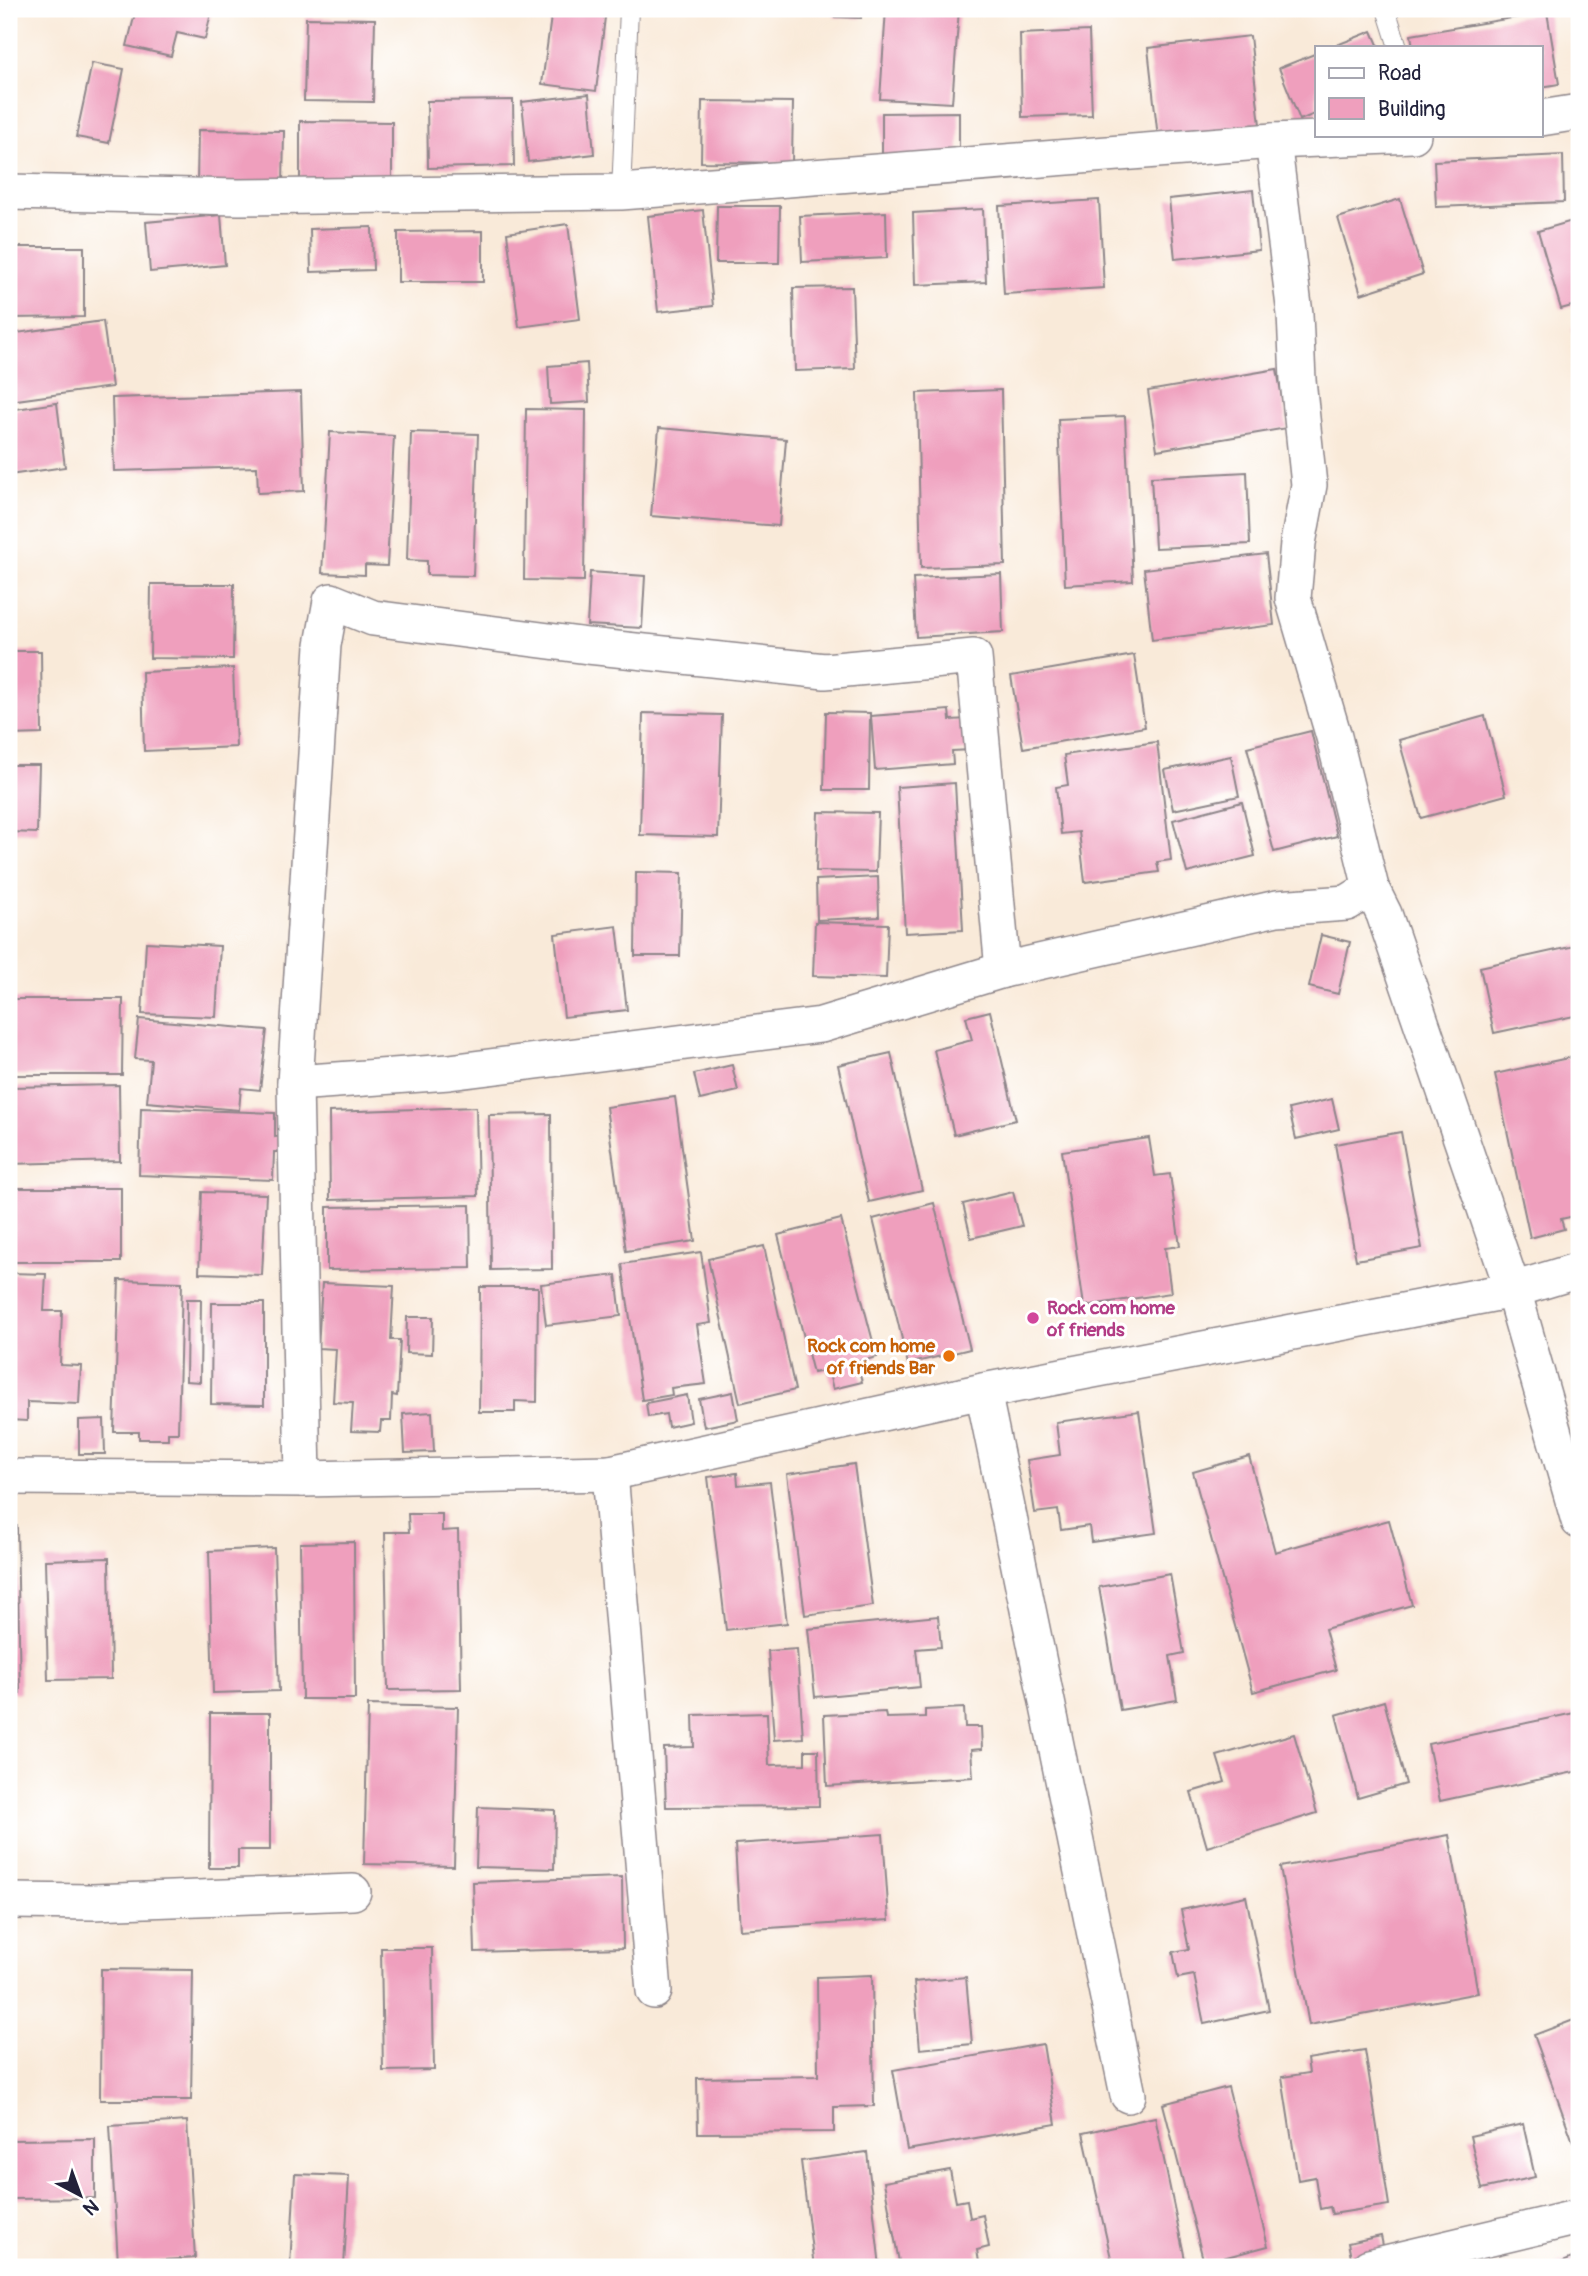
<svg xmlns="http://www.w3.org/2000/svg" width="1588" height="2276" font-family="Pangolin,sans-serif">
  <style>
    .building { fill: #ef9fbd }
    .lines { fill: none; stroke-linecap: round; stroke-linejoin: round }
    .service-casing { stroke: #8e868a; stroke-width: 20 }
    .minor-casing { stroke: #8e868a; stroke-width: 38 }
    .service { stroke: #fff; stroke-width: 18 }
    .minor { stroke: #fff; stroke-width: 35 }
    .hotel-dot { fill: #d1479c; stroke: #fff; stroke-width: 2.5 }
    .food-dot { fill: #e8710a; stroke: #fff; stroke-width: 2.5 }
    .labels { text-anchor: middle; stroke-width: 6; stroke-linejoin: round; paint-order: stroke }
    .hotel-label { font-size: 19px; font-weight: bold; fill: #b23c85; stroke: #fff; text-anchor: start }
    .food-label { font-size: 19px; font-weight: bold; fill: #c56008; stroke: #fff; text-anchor: end }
  </style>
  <rect width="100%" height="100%" fill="#fff"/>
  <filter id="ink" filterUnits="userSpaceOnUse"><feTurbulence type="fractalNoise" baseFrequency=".0143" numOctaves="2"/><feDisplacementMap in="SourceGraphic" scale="14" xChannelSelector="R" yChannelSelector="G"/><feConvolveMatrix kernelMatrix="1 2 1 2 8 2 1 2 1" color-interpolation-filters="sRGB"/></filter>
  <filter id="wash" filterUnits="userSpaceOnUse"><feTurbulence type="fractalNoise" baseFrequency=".00686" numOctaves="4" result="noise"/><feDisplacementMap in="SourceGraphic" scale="28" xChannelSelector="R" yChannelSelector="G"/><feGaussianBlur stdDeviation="1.57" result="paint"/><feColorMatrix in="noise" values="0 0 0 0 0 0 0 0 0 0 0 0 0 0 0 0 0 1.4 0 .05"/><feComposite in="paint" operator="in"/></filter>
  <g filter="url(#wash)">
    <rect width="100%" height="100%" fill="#f9ead9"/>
    <g id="blocks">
      <!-- building -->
      <g class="building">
        <polygon points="136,9 212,9 205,39 177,33 171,56 127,46"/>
        <polygon points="552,9 606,9 596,91 542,84"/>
        <polygon points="835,9 861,9 861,18 834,17"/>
        <polygon points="886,9 959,9 952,103 880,99"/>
        <polygon points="1547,12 1559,84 1541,87 1541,47 1413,47 1411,35"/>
        <polygon points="306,18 375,19 373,102 304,101"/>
        <polygon points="1089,31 1092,115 1022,117 1020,34"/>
        <polygon points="1372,31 1379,47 1332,47"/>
        <polygon points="1250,36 1261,134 1159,147 1148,48"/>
        <polygon points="1317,53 1317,113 1300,120 1279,68"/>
        <polygon points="92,63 124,69 109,143 76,137"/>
        <polygon points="589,94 594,154 528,162 522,102"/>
        <polygon points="513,100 514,166 428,168 427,101"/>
        <polygon points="702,101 793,102 792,163 701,162"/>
        <polygon points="959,112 959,160 882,161 882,113"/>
        <polygon points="300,121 392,122 392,183 300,182"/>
        <polygon points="198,130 284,131 283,186 197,184"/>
        <polygon points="1563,155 1564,202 1436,207 1434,161"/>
        <polygon points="1253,190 1259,250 1175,259 1169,199"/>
        <polygon points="1400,199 1423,274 1361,294 1338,218"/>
        <polygon points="1099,200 1104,288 1004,294 999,206"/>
        <polygon points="717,206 780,206 779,263 716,263"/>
        <polygon points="983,209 986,282 915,285 913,213"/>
        <polygon points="703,210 713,306 658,312 648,216"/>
        <polygon points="886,212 887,258 802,262 800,216"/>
        <polygon points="221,215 225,265 150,272 146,222"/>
        <polygon points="1579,219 1579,304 1561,309 1538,231"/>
        <polygon points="568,224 580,319 519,327 507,233"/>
        <polygon points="372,227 373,270 311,272 310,229"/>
        <polygon points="483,231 483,282 398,282 398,232"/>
        <polygon points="9,247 84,247 84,317 9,318"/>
        <polygon points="852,287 855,369 795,371 793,288"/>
        <polygon points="103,321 112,387 9,401 9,334"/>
        <polygon points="1579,326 1579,354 1578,354 1572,328"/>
        <polygon points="587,363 589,402 550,404 548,366"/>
        <polygon points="1277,369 1287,428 1157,450 1148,391"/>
        <polygon points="1001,390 1005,565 921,568 917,393"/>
        <polygon points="301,392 304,491 258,493 257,467 114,471 112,398"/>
        <polygon points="57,403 65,467 9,475 9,410"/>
        <polygon points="526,409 586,410 584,581 524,580"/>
        <polygon points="1125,416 1133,581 1065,585 1058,419"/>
        <polygon points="659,428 786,439 779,526 651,516"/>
        <polygon points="330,432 394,436 387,566 365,565 365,575 322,573"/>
        <polygon points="411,432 478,434 473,576 427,575 427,561 407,560"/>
        <polygon points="1247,472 1250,544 1155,548 1151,477"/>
        <polygon points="1266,554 1274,625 1152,640 1144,569"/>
        <polygon points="590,572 645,576 642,628 587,625"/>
        <polygon points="1001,574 1003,632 916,637 913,578"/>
        <polygon points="151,584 234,584 233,659 150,658"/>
        <polygon points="9,651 41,651 42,734 9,735"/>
        <polygon points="1134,655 1145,727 1023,748 1011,676"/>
        <polygon points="233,668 236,747 144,751 142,672"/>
        <polygon points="949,710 950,720 969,719 971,750 952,751 953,764 875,770 871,716"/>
        <polygon points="826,712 870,713 869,790 824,790"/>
        <polygon points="643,713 722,715 718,837 640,835"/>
        <polygon points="1485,716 1506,795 1421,818 1399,740"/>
        <polygon points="1311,731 1337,836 1274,852 1247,747"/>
        <polygon points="1157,742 1171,860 1157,862 1159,872 1085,882 1079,832 1061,834 1056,787 1068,785 1064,755"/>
        <polygon points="1231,756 1239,796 1173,810 1165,770"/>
        <polygon points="9,765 39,765 37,833 9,832"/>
        <polygon points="955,783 963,930 905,933 897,787"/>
        <polygon points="1242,802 1255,856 1187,873 1173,820"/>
        <polygon points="818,812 878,813 876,872 816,871"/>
        <polygon points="636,872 682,873 680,956 635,956"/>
        <polygon points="878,877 879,917 817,920 816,880"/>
        <polygon points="815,922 888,924 886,978 813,976"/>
        <polygon points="617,926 627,1010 564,1017 555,934"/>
        <polygon points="1321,935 1350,942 1338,994 1309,987"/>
        <polygon points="146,942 220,946 216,1017 142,1014"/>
        <polygon points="1579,945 1579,1015 1494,1033 1480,967"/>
        <polygon points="9,999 123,999 122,1075 9,1075"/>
        <polygon points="990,1011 1016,1120 954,1135 934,1050 972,1040 966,1017"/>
        <polygon points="139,1019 267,1030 260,1090 241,1088 239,1110 147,1102 151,1060 135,1059"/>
        <polygon points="891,1053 922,1190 869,1202 838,1065"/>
        <polygon points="1577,1056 1579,1215 1561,1219 1564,1229 1530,1238 1495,1074"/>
        <polygon points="732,1065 738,1091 700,1100 694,1074"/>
        <polygon points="119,1085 120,1161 9,1164 9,1087"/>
        <polygon points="675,1097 695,1241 626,1251 606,1107"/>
        <polygon points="1332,1099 1339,1129 1296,1139 1289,1109"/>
        <polygon points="476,1107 478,1196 330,1200 329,1112"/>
        <polygon points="141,1108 275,1113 275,1137 280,1136 279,1152 274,1152 273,1180 139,1175"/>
        <polygon points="551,1114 552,1269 491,1270 489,1115"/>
        <polygon points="1401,1132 1422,1248 1356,1260 1335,1144"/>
        <polygon points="1149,1138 1155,1176 1170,1174 1180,1246 1165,1248 1171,1293 1084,1306 1062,1151"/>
        <rect x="9" y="1188" width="112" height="74"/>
        <polygon points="202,1192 266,1194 262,1275 199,1273"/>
        <polygon points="1013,1192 1022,1226 971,1238 963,1204"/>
        <polygon points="934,1203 970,1349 908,1364 873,1219"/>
        <polygon points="470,1205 471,1268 327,1270 327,1207"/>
        <polygon points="841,1219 877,1357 857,1362 862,1382 833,1389 828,1370 813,1373 778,1235"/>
        <polygon points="764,1246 795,1390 740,1403 708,1259"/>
        <polygon points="701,1252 711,1323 697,1325 706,1384 671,1388 672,1395 642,1400 622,1264"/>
        <polygon points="9,1273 46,1274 44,1311 62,1311 60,1365 81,1366 79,1404 27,1402 27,1421 9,1420"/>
        <polygon points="616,1275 621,1316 546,1325 541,1284"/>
        <polygon points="119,1280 182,1282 178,1433 168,1433 168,1439 139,1439 139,1432 114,1432"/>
        <polygon points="322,1283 394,1286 391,1340 400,1340 397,1396 392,1395 391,1421 381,1421 380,1432 351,1431 353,1403 333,1402 336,1349 318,1348"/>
        <polygon points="480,1287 538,1287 537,1402 515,1401 515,1412 479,1412"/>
        <polygon points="187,1299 201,1299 200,1382 186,1381"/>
        <polygon points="212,1303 264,1303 264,1405 211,1404"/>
        <polygon points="407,1317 433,1317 432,1354 406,1353"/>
        <polygon points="733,1392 738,1420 704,1427 699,1399"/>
        <polygon points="687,1395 691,1422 668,1427 666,1414 648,1417 646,1403"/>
        <polygon points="1139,1411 1156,1533 1091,1542 1089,1526 1061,1530 1058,1510 1035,1513 1027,1460 1060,1455 1056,1422"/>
        <polygon points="432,1412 434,1452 405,1453 403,1414"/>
        <polygon points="104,1419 105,1454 79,1454 79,1420"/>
        <polygon points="1249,1456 1275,1552 1389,1520 1412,1605 1325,1629 1336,1670 1253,1692 1193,1472"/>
        <polygon points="854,1464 873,1606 805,1615 787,1474"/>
        <polygon points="737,1473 738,1485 770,1482 787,1623 726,1630 708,1477"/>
        <polygon points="408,1514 442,1514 442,1531 458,1530 461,1689 388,1690 385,1532 409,1532"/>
        <polygon points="9,1526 17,1526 20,1693 9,1693"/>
        <polygon points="354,1542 355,1699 302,1699 300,1543"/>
        <polygon points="274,1548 279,1691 213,1693 209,1551"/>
        <polygon points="109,1558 111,1679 48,1680 45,1560"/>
        <polygon points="1170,1574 1184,1653 1170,1656 1177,1700 1120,1710 1099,1587"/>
        <polygon points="938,1616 941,1647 916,1649 920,1687 815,1697 808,1629"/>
        <polygon points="797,1649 803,1738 774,1740 768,1651"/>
        <polygon points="1384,1701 1406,1784 1358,1798 1336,1715"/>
        <polygon points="368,1705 458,1707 454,1866 364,1864"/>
        <polygon points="964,1708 965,1727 981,1727 982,1749 971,1750 973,1777 827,1786 824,1715 885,1712 886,1718 925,1717 925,1710"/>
        <polygon points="1579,1712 1579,1771 1440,1801 1428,1744"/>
        <polygon points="210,1713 270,1713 270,1850 238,1850 238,1868 209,1868"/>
        <polygon points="767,1713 769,1765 805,1764 805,1750 818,1750 819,1806 666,1807 664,1748 694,1747 693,1715"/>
        <polygon points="1294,1734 1317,1813 1207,1847 1191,1792 1225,1782 1217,1756"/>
        <polygon points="478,1807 555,1810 554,1869 476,1867"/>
        <polygon points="883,1834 889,1920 740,1930 735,1844"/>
        <polygon points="1449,1835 1478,1993 1309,2025 1280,1867"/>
        <polygon points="622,1877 623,1948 475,1952 473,1882"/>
        <polygon points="1246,1896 1269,2010 1204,2024 1194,1975 1178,1978 1173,1952 1189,1949 1181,1910"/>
        <polygon points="381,1948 432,1948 434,2070 383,2071"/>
        <polygon points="101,1969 193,1970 191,2100 100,2100"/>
        <polygon points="872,1975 874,2106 834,2107 834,2132 698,2133 697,2078 818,2076 817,1977"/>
        <polygon points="966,1977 972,2044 920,2049 914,1982"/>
        <polygon points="1579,2018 1579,2158 1534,2035"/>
        <polygon points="1043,2044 1056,2124 907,2150 893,2070"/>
        <polygon points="1365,2050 1389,2205 1332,2214 1330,2207 1320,2209 1315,2177 1298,2180 1282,2077 1309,2073 1307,2059"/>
        <polygon points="1228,2087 1268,2246 1204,2263 1163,2104"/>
        <polygon points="1155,2117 1186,2264 1113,2267 1083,2133"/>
        <polygon points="187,2121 195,2258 118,2263 110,2126"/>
        <polygon points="1523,2124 1535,2177 1482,2189 1470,2136"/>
        <polygon points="95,2139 95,2198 9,2199 9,2140"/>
        <polygon points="867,2152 880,2267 814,2267 801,2161"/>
        <polygon points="950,2170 956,2202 967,2200 970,2218 983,2215 989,2247 977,2250 979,2262 968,2265 968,2267 900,2267 884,2182"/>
        <polygon points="295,2174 349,2176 344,2267 290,2267"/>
        <polygon points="1381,2236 1385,2255 1352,2262 1348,2243"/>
        <polygon points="1572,2258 1577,2267 1552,2267"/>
      </g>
    </g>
  </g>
  <g filter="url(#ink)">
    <use href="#blocks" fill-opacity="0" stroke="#8e868a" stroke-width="2"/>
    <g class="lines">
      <defs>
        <g id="service">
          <polyline points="1386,9 1398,47"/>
          <polyline points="621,192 629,9"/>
        </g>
        <g id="minor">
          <polyline points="1541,118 1579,112"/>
          <polyline points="1273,141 1295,314 1298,380 1309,485 1298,543 1293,598 1334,737 1371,888"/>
          <polyline points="9,192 239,197 621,192 1273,141 1413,135"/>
          <polyline points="295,1083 449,1072 821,1025 1003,970 1277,908 1347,903 1371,888 1384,914 1513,1290 1579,1521"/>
          <polyline points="983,1391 1128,2095"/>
          <polyline points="610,1473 654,1991"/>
          <polyline points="9,1477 303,1479 610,1473 983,1391 1513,1290 1579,1270"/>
          <polyline points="303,1479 295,1083 323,645 331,601 373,618 588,646 825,671 974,657 1003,970"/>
          <polyline points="9,1901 93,1902 353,1892"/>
          <polyline points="1369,2267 1579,2217"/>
        </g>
      </defs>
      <!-- service casing -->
      <use href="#service" class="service-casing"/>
      <!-- minor casing -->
      <use href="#minor" class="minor-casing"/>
      <!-- service -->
      <use href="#service" class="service"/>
      <!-- minor -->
      <use href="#minor" class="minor"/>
    </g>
  </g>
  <!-- markers -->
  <circle class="hotel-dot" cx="1033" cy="1318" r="7"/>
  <circle class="food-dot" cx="949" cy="1356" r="7"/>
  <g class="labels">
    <!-- hotel labels -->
    <g class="hotel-label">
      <text x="1047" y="1314">Rock com home<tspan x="1047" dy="22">of friends</tspan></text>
    </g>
    <!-- food labels -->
    <g class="food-label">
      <text x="935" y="1352">Rock com home<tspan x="935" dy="22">of friends Bar</tspan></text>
    </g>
  </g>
  <!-- margin -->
  <rect width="1588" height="2276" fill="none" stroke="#fff" stroke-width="35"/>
  <!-- legend -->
  <rect x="1315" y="46" width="228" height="91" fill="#ffffff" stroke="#a7a7b1" stroke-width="2"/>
  <rect x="1329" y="68" width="35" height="10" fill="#ffffff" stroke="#a7a7b1" stroke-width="2"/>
  <text x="1378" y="80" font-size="21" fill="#22223b">Road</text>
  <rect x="1329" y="98" width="35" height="21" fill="#ef9fbd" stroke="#a7a7b1" stroke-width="2"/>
  <text x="1378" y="116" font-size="21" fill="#22223b">Building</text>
  <!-- north arrow -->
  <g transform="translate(80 2195) rotate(139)" stroke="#ffffff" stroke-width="5" paint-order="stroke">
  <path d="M0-5L12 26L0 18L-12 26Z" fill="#22223b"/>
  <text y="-10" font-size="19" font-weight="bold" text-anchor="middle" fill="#22223b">N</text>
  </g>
</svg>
